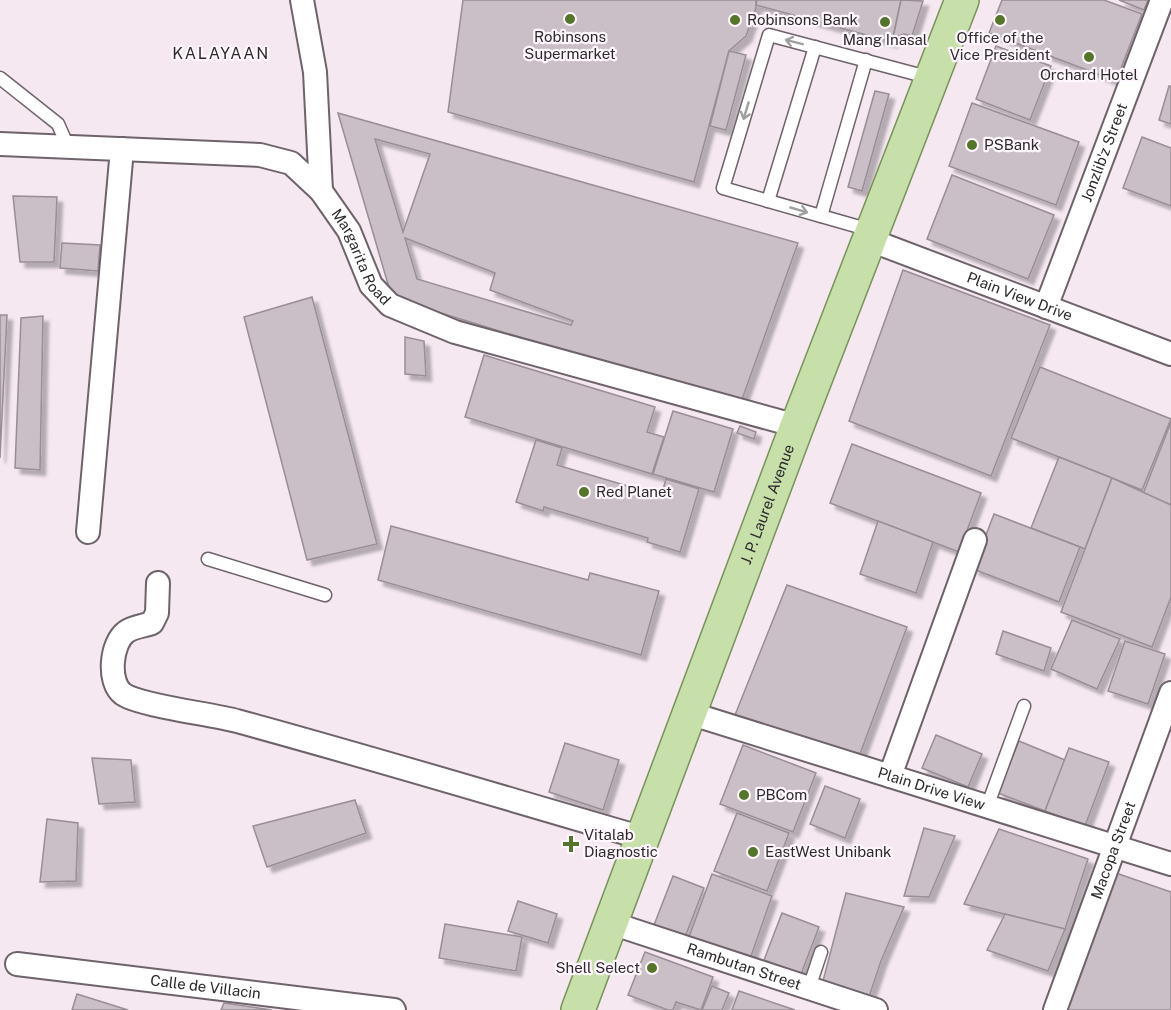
<svg xmlns="http://www.w3.org/2000/svg" width="1171" height="1010" font-family="'Public Sans',sans-serif">
  <style>
    .building { fill: #cabec7; stroke: #998e96; stroke-width: 1.5; fill-rule: evenodd; filter: url(#shadow) }
    .lines { fill: none; stroke-linecap: round; stroke-linejoin: round }
    .lane-casing { stroke: #6e636b; stroke-width: 15 }
    .street-casing { stroke: #6e636b; stroke-width: 26 }
    .primary-casing { stroke: #789259; stroke-width: 36 }
    .lane { stroke: #fff; stroke-width: 12 }
    .street { stroke: #fff; stroke-width: 22 }
    .primary { stroke: #c7e0aa; stroke-width: 33 }
    .oneway { stroke: #a09fa0 }
    .poi-dot { fill: #55752b; stroke: #fff7fd; stroke-width: 2 }
    .labels { text-anchor: middle; stroke-width: 4.5; stroke-linejoin: round; paint-order: stroke }
    .poi-label { font-size: 15px; fill: #2d292c; stroke: #fff7fd; text-anchor: start }
    .street-label { font-size: 15px; fill: #2d292c; stroke: #fff7fd }
    .neighbourhood-label { font-size: 16px; letter-spacing: 1.5px; fill: #2d292c; stroke: #fff7fd }
  </style>
  <defs>
    <filter id="shadow"><feDropShadow dx="5.5" dy="5.5" stdDeviation="1.5" flood-color="#0004"/></filter>
  </defs>
  <rect width="100%" height="100%" fill="#f5e8f1"/>
  <!-- building -->
  <g class="building">
    <polygon points="463,0 756,0 756,8 746,36 729,51 694,182 448,112"/>
    <polygon points="757,0 901,0 892,42 756,5"/>
    <polygon points="901,0 923,1 912,36 904,34 893,38"/>
    <polygon points="1002,0 1104,0 1142,14 1116,81 989,33"/>
    <polygon points="1119,0 1148,0 1144,10"/>
    <polygon points="996,46 1051,66 1030,120 976,99"/>
    <polygon points="729,51 746,55 726,130 710,126"/>
    <polygon points="1169,86 1171,86 1171,124 1159,120"/>
    <polygon points="875,91 889,94 862,191 848,187"/>
    <polygon points="972,103 1079,142 1056,205 949,166"/>
    <path d="M 338,113 L 798,243 L 740,405 L 392,298 ZM 375,139 L 430,154 L 403,232 ZM 405,238 L 495,273 L 490,290 L 573,321 L 571,325 L 417,279 Z"/>
    <polygon points="1142,137 1171,148 1171,206 1123,188"/>
    <polygon points="952,175 1054,215 1028,279 927,239"/>
    <polygon points="13,196 57,197 54,262 20,262"/>
    <polygon points="62,243 100,245 98,271 60,268"/>
    <polygon points="903,270 1050,325 991,476 849,421"/>
    <polygon points="312,297 377,544 307,560 244,317"/>
    <polygon points="0,315 7,315 0,458"/>
    <polygon points="43,316 40,470 15,468 21,318"/>
    <polygon points="405,337 424,341 426,376 405,374"/>
    <polygon points="484,355 655,407 647,432 664,437 652,474 465,417"/>
    <polygon points="1040,367 1171,419 1142,490 1011,438"/>
    <polygon points="673,411 733,429 714,492 653,474"/>
    <polygon points="1171,422 1171,505 1143,494"/>
    <polygon points="740,426 756,432 754,439 737,433"/>
    <polygon points="536,440 562,448 557,465 661,496 666,479 699,489 680,552 647,542 648,538 544,507 543,511 516,502"/>
    <polygon points="852,444 981,493 959,552 830,503"/>
    <polygon points="1059,457 1112,478 1085,549 1031,528"/>
    <polygon points="1112,478 1171,505 1171,597 1152,647 1061,612"/>
    <polygon points="994,514 1080,547 1059,602 973,569"/>
    <polygon points="878,521 933,542 916,593 860,574"/>
    <polygon points="391,526 588,580 590,573 659,591 641,655 378,580"/>
    <polygon points="787,585 907,627 860,754 735,715"/>
    <polygon points="1072,620 1120,639 1097,689 1051,669"/>
    <polygon points="1003,631 1051,648 1044,671 996,654"/>
    <polygon points="1125,641 1165,654 1148,704 1108,691"/>
    <polygon points="936,735 982,754 968,787 922,768"/>
    <polygon points="1019,741 1065,760 1045,811 998,793"/>
    <polygon points="565,743 619,760 603,810 549,792"/>
    <polygon points="743,745 816,773 793,832 720,804"/>
    <polygon points="1069,748 1109,762 1085,826 1045,811"/>
    <polygon points="92,758 131,760 135,802 99,804"/>
    <polygon points="825,786 860,799 845,838 810,824"/>
    <polygon points="355,800 366,833 267,867 253,826"/>
    <polygon points="737,813 789,833 767,891 714,871"/>
    <polygon points="47,819 78,823 76,881 40,882"/>
    <polygon points="924,828 955,836 929,897 904,896"/>
    <polygon points="999,829 1088,859 1065,929 964,904"/>
    <polygon points="1116,873 1171,892 1171,1010 1067,1010"/>
    <polygon points="712,874 772,896 750,959 689,937"/>
    <polygon points="673,876 704,888 685,937 654,925"/>
    <polygon points="846,893 904,907 881,961 869,997 823,981"/>
    <polygon points="518,901 557,914 548,943 508,931"/>
    <polygon points="782,913 819,927 801,974 764,960"/>
    <polygon points="1005,914 1065,929 1048,971 987,950"/>
    <polygon points="445,924 522,937 516,971 439,958"/>
    <polygon points="645,952 713,977 701,1010 676,1002 673,1010 668,1010 628,995"/>
    <polygon points="712,986 729,993 722,1010 702,1010"/>
    <polygon points="739,991 795,1010 732,1010"/>
    <polygon points="77,994 128,1010 72,1010"/>
    <polygon points="224,1003 272,1010 221,1010"/>
  </g>
  <g class="lines">
    <defs>
      <g id="lane">
        <polyline points="0,78 58,124 68,147"/>
        <polyline points="768,201 815,47"/>
        <polyline points="821,216 866,60"/>
        <polyline points="870,230 723,188 769,35 931,78"/>
        <polyline points="208,559 325,595"/>
        <polyline points="987,807 1024,706"/>
        <polyline points="809,988 821,952"/>
      </g>
      <g id="street">
        <polyline points="302,0 315,72 321,191"/>
        <path id="s1" d="M 0,144 L 260,155 L 291,163 L 321,191 L 349,231 L 371,285 L 390,305 L 455,332 L 797,426"/>
        <path id="s2" d="M 870,240 L 1171,354"/>
        <path id="s3" d="M 1046,307 L 1162,0"/>
        <polyline points="88,532 122,149"/>
        <path d="M 158,583 L 157,613 L 152,623 C 144,626 132,627 126,632 C 111,643 107,682 123,694 C 140,706 212,714 237,721 C 373,758 508,799 643,838"/>
        <path id="s4" d="M 689,713 L 1171,864"/>
        <polyline points="890,776 975,540"/>
        <path id="s5" d="M 611,923 L 876,1010"/>
        <path id="s6" d="M 17,964 L 394,1010"/>
        <path id="s7" d="M 1055,1010 L 1171,693"/>
      </g>
      <g id="primary">
        <path id="s8" d="M 578,1010 L 797,426 L 962,0"/>
      </g>
    </defs>
    <!-- lane casing -->
    <use href="#lane" class="lane-casing"/>
    <!-- street casing -->
    <use href="#street" class="street-casing"/>
    <!-- primary casing -->
    <use href="#primary" class="primary-casing"/>
    <!-- lane -->
    <use href="#lane" class="lane"/>
    <!-- street -->
    <use href="#street" class="street"/>
    <!-- primary -->
    <use href="#primary" class="primary"/>
  </g>
  <!-- one-way arrows -->
  <defs><path id="oneway-shaft" d="M-6 0H5M1.5-3L5.5 0L1.5 3" fill="none" stroke-width="1.6" stroke-linecap="round" stroke-linejoin="round" transform="scale(1.5)"/></defs>
  <g class="oneway">
    <use href="#oneway-shaft" transform="translate(794 42) rotate(-166)"/>
    <use href="#oneway-shaft" transform="translate(746 111) rotate(107)"/>
    <use href="#oneway-shaft" transform="translate(799 210) rotate(16)"/>
  </g>
  <!-- markers -->
  <g class="poi-dot">
    <circle cx="570" cy="19" r="6"/>
    <circle cx="735" cy="20" r="6"/>
    <circle cx="1000" cy="20" r="6"/>
    <circle cx="885" cy="22" r="6"/>
    <circle cx="1089" cy="57" r="6"/>
    <circle cx="972" cy="145" r="6"/>
    <circle cx="584" cy="492" r="6"/>
    <circle cx="744" cy="795" r="6"/>
    <path d="M568 835h6v6h6v6h-6v6h-6v-6h-6v-6h6z"/>
    <circle cx="753" cy="852" r="6"/>
    <circle cx="652" cy="968" r="6"/>
  </g>
  <g class="labels">
    <!-- poi labels -->
    <g class="poi-label">
      <text x="747" y="25">Robinsons Bank</text>
      <text x="570" y="42" text-anchor="middle">Robinsons<tspan x="570" dy="17">Supermarket</tspan></text>
      <text x="1000" y="43" text-anchor="middle">Office of the<tspan x="1000" dy="17">Vice President</tspan></text>
      <text x="885" y="45" text-anchor="middle">Mang Inasal</text>
      <text x="1089" y="80" text-anchor="middle">Orchard Hotel</text>
      <text x="984" y="150">PSBank</text>
      <text x="596" y="497">Red Planet</text>
      <text x="756" y="800">PBCom</text>
      <text x="584" y="840">Vitalab<tspan x="584" dy="17">Diagnostic</tspan></text>
      <text x="765" y="857">EastWest Unibank</text>
      <text x="640" y="973" text-anchor="end">Shell Select</text>
    </g>
    <!-- street labels -->
    <g class="street-label">
      <text dy="5" stroke="none"><textPath href="#s3" startOffset="165">Jonzlib'z Street</textPath></text>
      <text dy="5" stroke="none"><textPath href="#s1" startOffset="411">Margarita Road</textPath></text>
      <text dy="5" stroke="none"><textPath href="#s2" startOffset="160">Plain View Drive</textPath></text>
      <text dy="5" stroke="none"><textPath href="#s8" startOffset="540">J. P. Laurel Avenue</textPath></text>
      <text dy="5" stroke="none"><textPath href="#s4" startOffset="254">Plain Drive View</textPath></text>
      <text dy="5" stroke="none"><textPath href="#s7" startOffset="170">Macopa Street</textPath></text>
      <text dy="5" stroke="none"><textPath href="#s5" startOffset="140">Rambutan Street</textPath></text>
      <text dy="5" stroke="none"><textPath href="#s6" startOffset="190">Calle de Villacin</textPath></text>
    </g>
    <!-- neighbourhood labels -->
    <g class="neighbourhood-label">
      <text x="221" y="59">KALAYAAN</text>
    </g>
  </g>
</svg>
